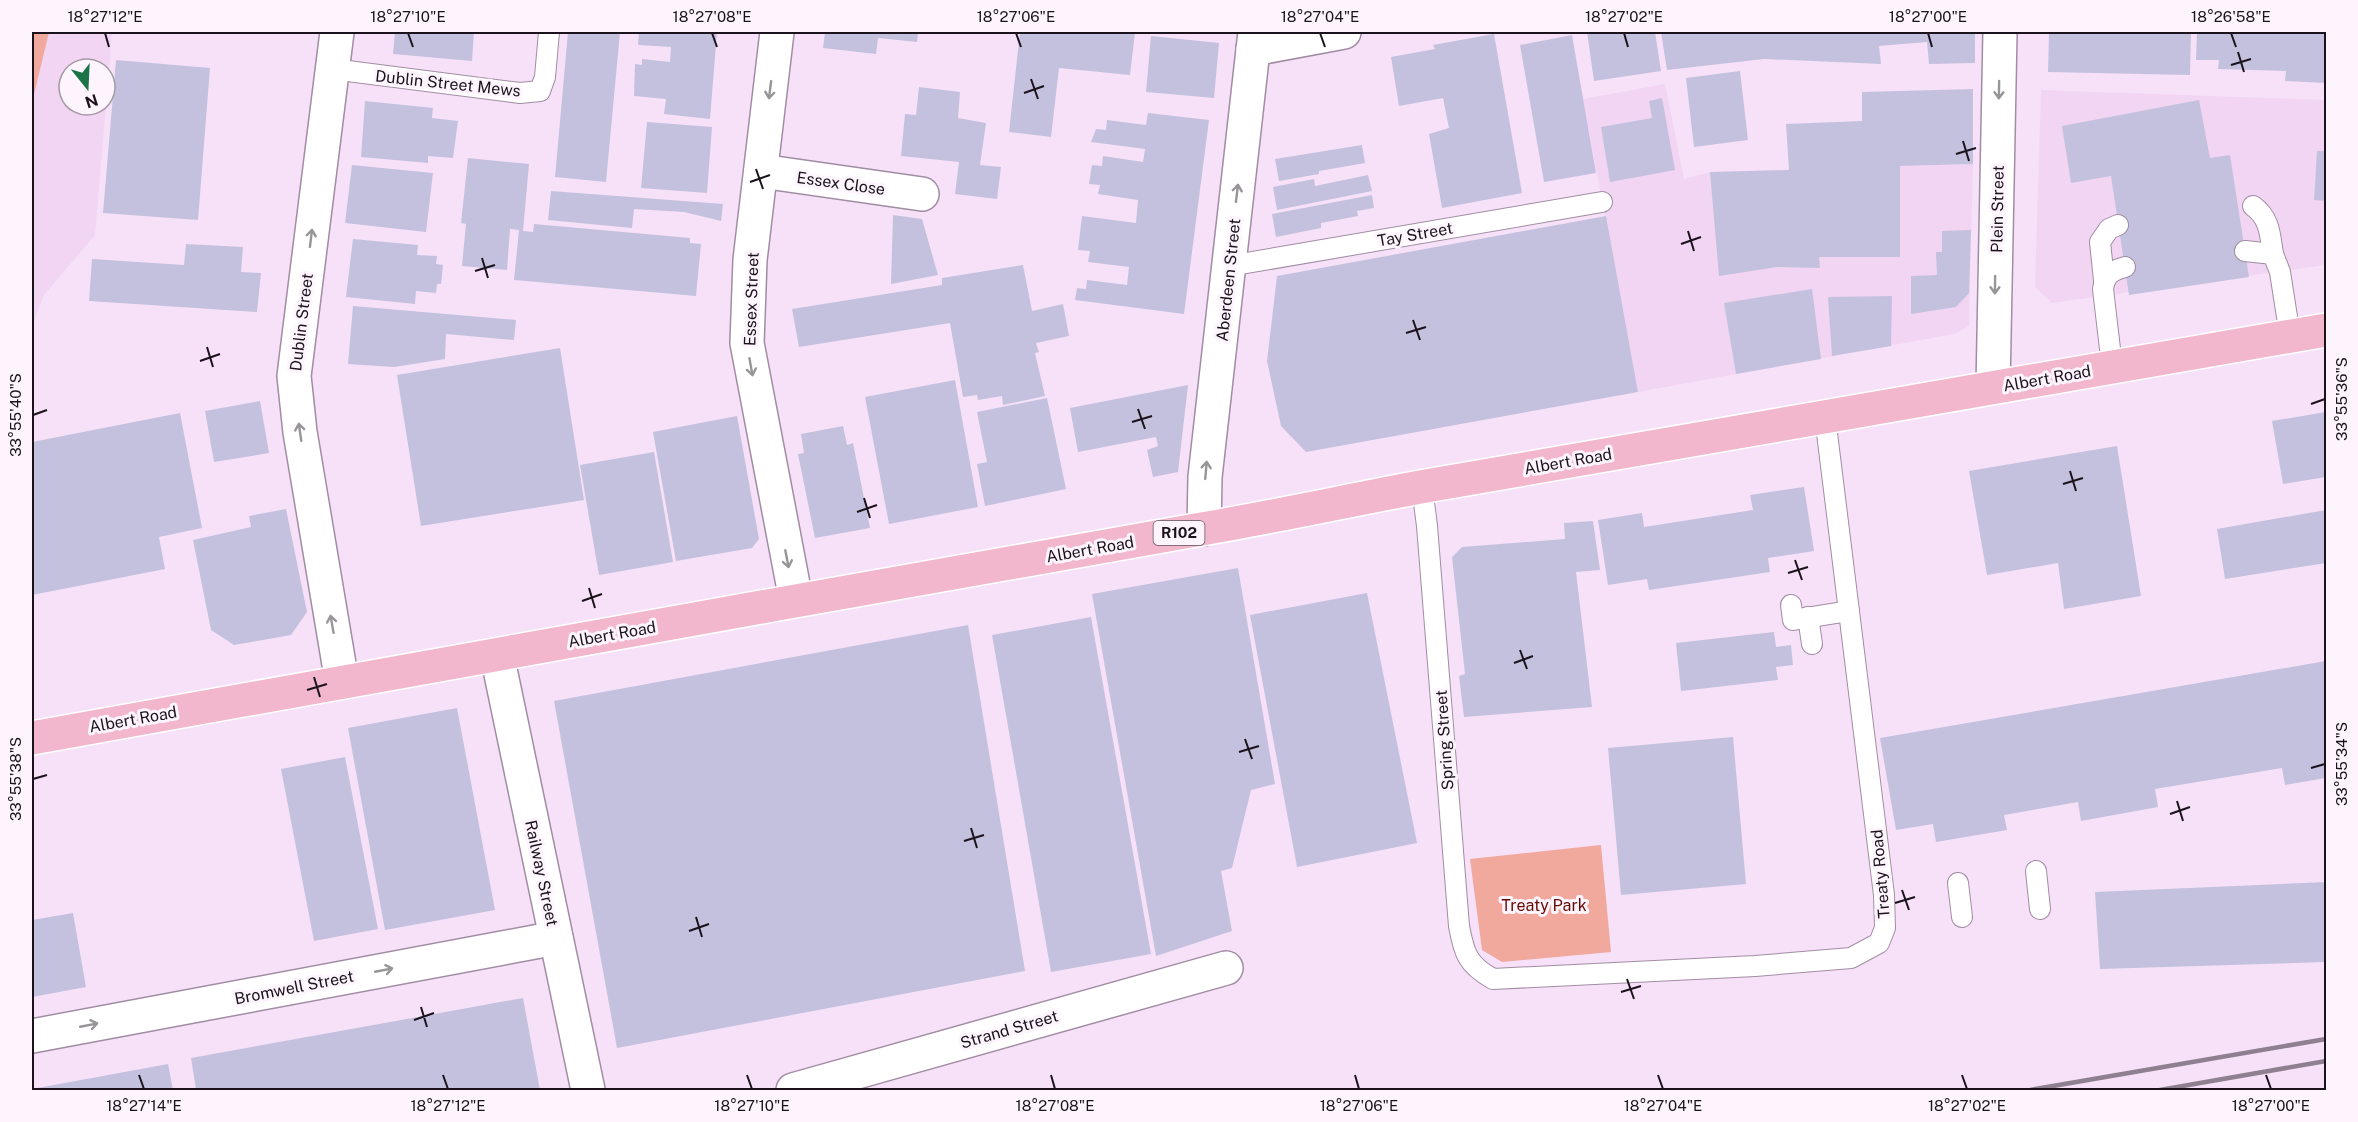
<svg xmlns="http://www.w3.org/2000/svg" width="2358" height="1122" font-family="'Public Sans',sans-serif">
  <style>
    .built { fill: #f1d5f3; fill-rule: evenodd }
    .green { fill: #f0a99c }
    .building { fill: #c4c1de }
    .lines { fill: none; stroke-linecap: round; stroke-linejoin: round }
    .service-casing { stroke: #a18da3; stroke-width: 22 }
    .minor-casing { stroke: #a18da3; stroke-width: 36 }
    .primary-casing { stroke: #fff; stroke-width: 36 }
    .service { stroke: #fff; stroke-width: 20 }
    .minor { stroke: #fff; stroke-width: 33 }
    .primary { stroke: #f2b6cd; stroke-width: 33 }
    .rail { stroke: #8f8091; stroke-width: 4.5 }
    .oneway { stroke: #989599 }
    .ticks { fill: none; stroke: #1b131c; stroke-width: 2 }
    .labels { text-anchor: middle; stroke-width: 6; stroke-linejoin: round; paint-order: stroke }
    .shield { fill: #fdf4fd; stroke: #5f5660; stroke-width: 1.5 }
    .shield-label { font-size: 15px; font-weight: bold; fill: #1b131c }
    .street-label { font-size: 16px; fill: #1b131c; stroke: #fdf4fd }
    .park-label { font-size: 16px; fill: #650a03; stroke: #fdf4fd }
    .neatline { fill: none; stroke: #1b131c; stroke-width: 2 }
    .ticks-label { font-size: 15px; text-anchor: middle; fill: #1b131c }
  </style>
  <rect width="100%" height="100%" fill="#f7e1f9"/>
  <!-- built -->
  <g class="built">
    <path d="M 32,32 L 112,32 L 95,235 L 44,295 L 32,326 ZM 69,69 L 105,69 L 105,105 L 69,105 Z"/>
    <polygon points="1665,84 1684,179 1710,172 1973,164 1969,326 1954,334 1638,392 1583,99"/>
    <polygon points="2041,90 2326,100 2326,265 2052,303 2035,287"/>
  </g>
  <!-- green -->
  <g class="green">
    <polygon points="32,32 49,32 32,103"/>
    <polygon points="1601,845 1611,952 1502,962 1482,950 1470,859"/>
  </g>
  <!-- building -->
  <g class="building">
    <polygon points="395,32 474,32 472,61 393,54"/>
    <polygon points="568,32 620,32 606,182 555,177"/>
    <polygon points="639,32 717,32 710,119 664,114 666,99 634,96 635,64 642,65 642,59 670,62 671,47 638,45"/>
    <polygon points="825,32 918,32 917,42 878,38 876,54 823,48"/>
    <polygon points="1020,32 1135,32 1130,75 1059,68 1051,137 1009,132"/>
    <polygon points="1587,32 1655,32 1661,71 1594,81"/>
    <polygon points="1661,32 1975,32 1975,63 1929,64 1927,42 1879,46 1881,64 1764,59 1667,70"/>
    <polygon points="2049,32 2191,32 2190,75 2048,72"/>
    <polygon points="2197,32 2326,32 2326,83 2285,81 2286,71 2218,69 2219,60 2196,60"/>
    <polygon points="1494,34 1522,193 1442,208 1429,134 1449,128 1443,98 1399,106 1391,57 1435,49 1433,45"/>
    <polygon points="1572,35 1596,173 1544,182 1520,45"/>
    <polygon points="1151,36 1219,43 1214,98 1146,92"/>
    <polygon points="116,60 210,68 198,220 103,213"/>
    <polygon points="1740,71 1748,140 1694,147 1686,78"/>
    <polygon points="919,87 960,92 958,118 986,123 980,165 1001,167 997,199 955,194 959,162 901,156 905,114 916,115"/>
    <polygon points="1973,89 1973,164 1900,166 1900,257 1819,257 1820,268 1777,267 1719,276 1710,172 1789,170 1786,124 1862,121 1862,92"/>
    <polygon points="1662,98 1675,170 1610,182 1601,127 1652,118 1649,101"/>
    <polygon points="2199,100 2210,158 2230,155 2249,277 2129,295 2111,176 2071,183 2062,126"/>
    <polygon points="365,101 433,108 432,118 458,121 453,158 428,156 428,163 361,157"/>
    <polygon points="1148,113 1209,120 1184,314 1075,300 1077,288 1086,289 1087,280 1127,285 1129,267 1088,262 1090,251 1078,250 1082,216 1136,223 1138,200 1098,194 1100,185 1089,184 1092,165 1102,166 1103,156 1143,162 1145,149 1091,142 1096,129 1106,130 1107,120 1146,125"/>
    <polygon points="647,122 712,127 707,193 641,188"/>
    <polygon points="1362,145 1365,163 1319,171 1319,174 1279,181 1275,159"/>
    <polygon points="2317,151 2326,151 2326,201 2314,200"/>
    <polygon points="468,158 529,164 523,231 533,232 534,224 690,238 690,243 701,244 696,296 514,280 519,230 510,229 507,270 462,266 466,224 461,223"/>
    <polygon points="352,165 433,173 426,232 345,223"/>
    <polygon points="1368,175 1372,191 1277,210 1273,187 1314,179 1315,186"/>
    <polygon points="551,191 723,204 721,221 684,212 634,209 632,228 548,220"/>
    <polygon points="1372,195 1374,208 1357,211 1358,216 1321,223 1321,228 1276,237 1272,214"/>
    <polygon points="893,215 922,219 938,275 891,284"/>
    <polygon points="1606,216 1638,392 1306,452 1281,426 1267,361 1277,276"/>
    <polygon points="1971,230 1969,293 1956,307 1911,314 1911,276 1937,275 1936,252 1942,252 1942,231"/>
    <polygon points="353,239 418,245 417,255 437,256 436,264 443,265 441,284 437,284 436,293 416,291 415,304 346,297"/>
    <polygon points="186,244 243,247 241,272 261,273 257,312 89,301 92,259 184,265"/>
    <polygon points="1023,265 1032,311 1063,304 1069,336 1036,343 1039,352 1035,353 1045,396 1003,405 1002,396 978,400 977,395 963,397 950,323 799,347 792,309 942,285 942,278"/>
    <polygon points="1812,289 1821,359 1736,374 1724,303"/>
    <polygon points="1892,296 1891,346 1832,356 1828,297"/>
    <polygon points="353,306 516,320 514,340 446,334 445,359 394,367 348,364"/>
    <polygon points="560,348 584,500 421,526 397,375"/>
    <polygon points="955,380 978,507 889,524 865,397"/>
    <polygon points="1188,385 1178,472 1153,477 1147,450 1158,446 1156,437 1078,452 1070,408"/>
    <polygon points="1047,398 1066,489 985,506 977,464 987,462 977,412"/>
    <polygon points="260,401 269,453 214,462 205,411"/>
    <polygon points="2326,412 2326,477 2283,484 2272,421"/>
    <polygon points="180,413 202,528 159,537 165,569 32,595 32,442"/>
    <polygon points="737,416 759,539 752,548 676,561 653,432"/>
    <polygon points="843,426 847,445 853,443 870,528 815,538 798,454 804,453 801,434"/>
    <polygon points="2117,446 2141,596 2064,609 2058,563 1987,575 1969,471"/>
    <polygon points="654,452 673,562 599,575 580,465"/>
    <polygon points="1804,487 1814,551 1768,558 1770,572 1649,590 1647,579 1608,585 1598,520 1642,513 1644,527 1753,510 1750,495"/>
    <polygon points="286,509 307,612 291,635 234,645 211,630 193,540 251,527 249,516"/>
    <polygon points="2326,510 2326,563 2225,579 2217,529"/>
    <polygon points="1593,521 1600,570 1576,572 1592,707 1464,717 1459,676 1465,674 1452,557 1462,547 1565,539 1564,523"/>
    <polygon points="1238,568 1275,784 1251,790 1232,868 1221,871 1232,931 1156,956 1092,594"/>
    <polygon points="1367,593 1417,843 1297,867 1250,615"/>
    <polygon points="1091,617 1151,954 1051,972 992,635"/>
    <polygon points="968,625 1025,971 617,1048 554,701"/>
    <polygon points="1774,632 1776,647 1791,645 1793,665 1776,667 1778,680 1681,691 1676,643"/>
    <polygon points="2326,661 2326,778 2285,785 2282,768 2155,789 2158,807 2081,821 2078,802 2004,815 2007,830 1936,842 1933,824 1896,830 1880,738"/>
    <polygon points="457,708 495,910 385,930 348,728"/>
    <polygon points="1733,737 1746,884 1621,895 1608,748"/>
    <polygon points="345,757 378,929 314,941 281,769"/>
    <polygon points="2326,882 2326,962 2100,969 2095,892"/>
    <polygon points="73,913 86,987 32,997 32,920"/>
    <polygon points="523,998 540,1090 196,1090 191,1058"/>
    <polygon points="168,1064 173,1090 32,1090 32,1089"/>
  </g>
  <g class="lines">
    <defs>
      <g id="service">
        <polyline points="332,69 520,93 540,91 545,77 549,32"/>
        <path d="M 2253,206 C 2270,218 2270,235 2273,254"/>
        <polyline points="2245,251 2273,254 2280,272 2290,336"/>
        <polyline points="1229,266 1602,202"/>
        <polyline points="2104,280 2100,242 2109,229 2118,225"/>
        <path d="M 2112,366 L 2103,289 C 2105,275 2111,271 2125,267"/>
        <path d="M 1422,487 L 1427,526 L 1459,926 C 1464,954 1468,965 1493,979 L 1755,966 L 1851,958 L 1879,943 L 1885,928 L 1884,895 L 1825,417"/>
        <polyline points="1791,605 1793,620 1849,611"/>
        <polyline points="1808,617 1812,644"/>
        <polyline points="2036,871 2040,909"/>
        <polyline points="1958,883 1962,917"/>
      </g>
      <g id="minor">
        <polyline points="337,32 294,376 300,432 342,682"/>
        <polyline points="777,32 750,260 747,343 796,600"/>
        <polyline points="1253,49 1344,32"/>
        <polyline points="761,171 922,194"/>
        <polyline points="1993,387 2000,32"/>
        <polyline points="1204,529 1205,477 1255,32"/>
        <polyline points="497,655 588,1090"/>
        <polyline points="32,1036 556,938"/>
        <polyline points="793,1090 1226,968"/>
      </g>
      <path id="primary" d="M 32,738 C 419,667 808,599 1196,530 C 1273,517 1350,500 1426,486 C 1726,432 2026,381 2326,330"/>
    </defs>
    <!-- service casing -->
    <use href="#service" class="service-casing"/>
    <!-- minor casing -->
    <use href="#minor" class="minor-casing"/>
    <!-- primary casing -->
    <use href="#primary" class="primary-casing"/>
    <!-- service -->
    <use href="#service" class="service"/>
    <!-- minor -->
    <use href="#minor" class="minor"/>
    <!-- primary -->
    <use href="#primary" class="primary"/>
    <!-- rail -->
    <g class="rail">
      <polyline points="2030,1090 2326,1039"/>
      <polyline points="2160,1090 2326,1061"/>
    </g>
  </g>
  <!-- one-way arrows -->
  <defs><path id="oneway-shaft" d="M-6 0H5M1.5-3L5.5 0L1.5 3" fill="none" stroke-width="1.6" stroke-linecap="round" stroke-linejoin="round" transform="scale(1.5)"/></defs>
  <g class="oneway">
    <use href="#oneway-shaft" transform="translate(770 90) rotate(97)"/>
    <use href="#oneway-shaft" transform="translate(1999 90) rotate(91)"/>
    <use href="#oneway-shaft" transform="translate(1237 193) rotate(-83)"/>
    <use href="#oneway-shaft" transform="translate(311 238) rotate(-83)"/>
    <use href="#oneway-shaft" transform="translate(1995 285) rotate(91)"/>
    <use href="#oneway-shaft" transform="translate(751 367) rotate(80)"/>
    <use href="#oneway-shaft" transform="translate(300 432) rotate(-98)"/>
    <use href="#oneway-shaft" transform="translate(1206 470) rotate(-85)"/>
    <use href="#oneway-shaft" transform="translate(787 559) rotate(79)"/>
    <use href="#oneway-shaft" transform="translate(332 624) rotate(-100)"/>
    <use href="#oneway-shaft" transform="translate(384 970) rotate(-11)"/>
    <use href="#oneway-shaft" transform="translate(89 1025) rotate(-11)"/>
  </g>
  <!-- ticks -->
  <path class="ticks" d="M 105,33 L 109,47M 408,33 L 413,47M 712,33 L 717,47M 1016,33 L 1021,47M 1320,33 L 1325,47M 1624,33 L 1628,47M 1928,33 L 1932,47M 2231,33 L 2236,47M 2238,52 L 2244,72M 2231,65 L 2251,59M 1031,79 L 1038,99M 1024,93 L 1044,86M 1963,141 L 1969,161M 1956,154 L 1976,148M 756,169 L 763,189M 750,182 L 770,175M 1688,231 L 1694,251M 1681,244 L 1701,237M 482,258 L 488,278M 475,271 L 495,265M 1413,320 L 1420,340M 1406,333 L 1426,327M 207,347 L 213,367M 200,361 L 220,354M 2311,404 L 2325,399M 1138,409 L 1145,429M 33,415 L 47,410M 1132,422 L 1152,416M 2070,471 L 2076,491M 2063,484 L 2083,478M 864,498 L 870,518M 857,512 L 877,505M 1795,560 L 1802,580M 1788,573 L 1808,567M 589,588 L 595,608M 582,601 L 602,594M 1520,650 L 1527,669M 1514,663 L 1533,656M 314,677 L 320,697M 307,690 L 327,684M 1245,739 L 1252,759M 1239,752 L 1259,746M 2311,768 L 2325,764M 33,779 L 47,775M 2177,801 L 2183,821M 2170,814 L 2190,807M 971,828 L 977,848M 964,841 L 984,835M 1902,890 L 1909,910M 1895,903 L 1915,897M 696,917 L 702,937M 689,931 L 709,924M 1627,979 L 1634,999M 1621,992 L 1641,986M 421,1007 L 427,1027M 414,1020 L 434,1013M 139,1075 L 144,1089M 443,1075 L 448,1089M 747,1075 L 752,1089M 1051,1075 L 1055,1089M 1355,1075 L 1359,1089M 1658,1075 L 1663,1089M 1962,1075 L 1967,1089M 2266,1075 L 2271,1089"/>
  <g class="labels">
    <!-- shield labels -->
    <rect class="shield" x="1153.5" y="521" width="51" height="24" rx="4.5"/>
    <g class="shield-label">
      <text x="1179" y="538">R102</text>
    </g>
    <!-- street labels -->
    <g class="street-label">
      <text transform="translate(448 83) rotate(6)" y="6">Dublin Street Mews</text>
      <text transform="translate(841 183) rotate(8)" y="6">Essex Close</text>
      <text transform="translate(1997 209) rotate(-89)" y="6">Plein Street</text>
      <text transform="translate(1415 234) rotate(-10)" y="6">Tay Street</text>
      <text transform="translate(1228 280) rotate(-84)" y="6">Aberdeen Street</text>
      <text transform="translate(751 299) rotate(-88)" y="6">Essex Street</text>
      <text transform="translate(301 322) rotate(-83)" y="6">Dublin Street</text>
      <text transform="translate(2047 378) rotate(-10)" y="6">Albert Road</text>
      <text transform="translate(1568 461) rotate(-10)" y="6">Albert Road</text>
      <text transform="translate(1090 549) rotate(-10)" y="6">Albert Road</text>
      <text transform="translate(612 634) rotate(-10)" y="6">Albert Road</text>
      <text transform="translate(133 719) rotate(-10)" y="6">Albert Road</text>
      <text transform="translate(1444 740) rotate(-94)" y="6">Spring Street</text>
      <text transform="translate(542 873) rotate(78)" y="6">Railway Street</text>
      <text transform="translate(1880 874) rotate(-95)" y="6">Treaty Road</text>
      <text transform="translate(294 987) rotate(-11)" y="6">Bromwell Street</text>
      <text transform="translate(1009 1029) rotate(-16)" y="6">Strand Street</text>
    </g>
    <!-- park labels -->
    <g class="park-label">
      <text x="1544" y="911">Treaty Park</text>
    </g>
  </g>
  <!-- border -->
  <rect width="2358" height="1122" fill="none" stroke="#fdf4fd" stroke-width="66"/>
  <!-- north arrow -->
  <g transform="translate(87 87) rotate(162)"><circle r="28" fill="#fdf4fd" stroke="#a39aa3" stroke-width="1.5"/>
  <path d="M0-4.5L10 22L0 15L-10 22Z" fill="#1c7346"/>
  <text y="-9" font-size="16" font-weight="bold" text-anchor="middle" fill="#1b131c">N</text>
  </g>
  <rect x="33" y="33" width="2292" height="1056" class="neatline"/>
  <g class="ticks-label">
    <text x="105" y="22">18°27'12"E</text>
    <text x="408" y="22">18°27'10"E</text>
    <text x="712" y="22">18°27'08"E</text>
    <text x="1016" y="22">18°27'06"E</text>
    <text x="1320" y="22">18°27'04"E</text>
    <text x="1624" y="22">18°27'02"E</text>
    <text x="1928" y="22">18°27'00"E</text>
    <text x="2231" y="22">18°26'58"E</text>
    <text transform="translate(2342 399) rotate(-90)" y="5">33°55'36"S</text>
    <text transform="translate(16 415) rotate(-90)" y="5">33°55'40"S</text>
    <text transform="translate(2342 764) rotate(-90)" y="5">33°55'34"S</text>
    <text transform="translate(16 779) rotate(-90)" y="5">33°55'38"S</text>
    <text x="144" y="1111">18°27'14"E</text>
    <text x="448" y="1111">18°27'12"E</text>
    <text x="752" y="1111">18°27'10"E</text>
    <text x="1055" y="1111">18°27'08"E</text>
    <text x="1359" y="1111">18°27'06"E</text>
    <text x="1663" y="1111">18°27'04"E</text>
    <text x="1967" y="1111">18°27'02"E</text>
    <text x="2271" y="1111">18°27'00"E</text>
  </g>
</svg>
